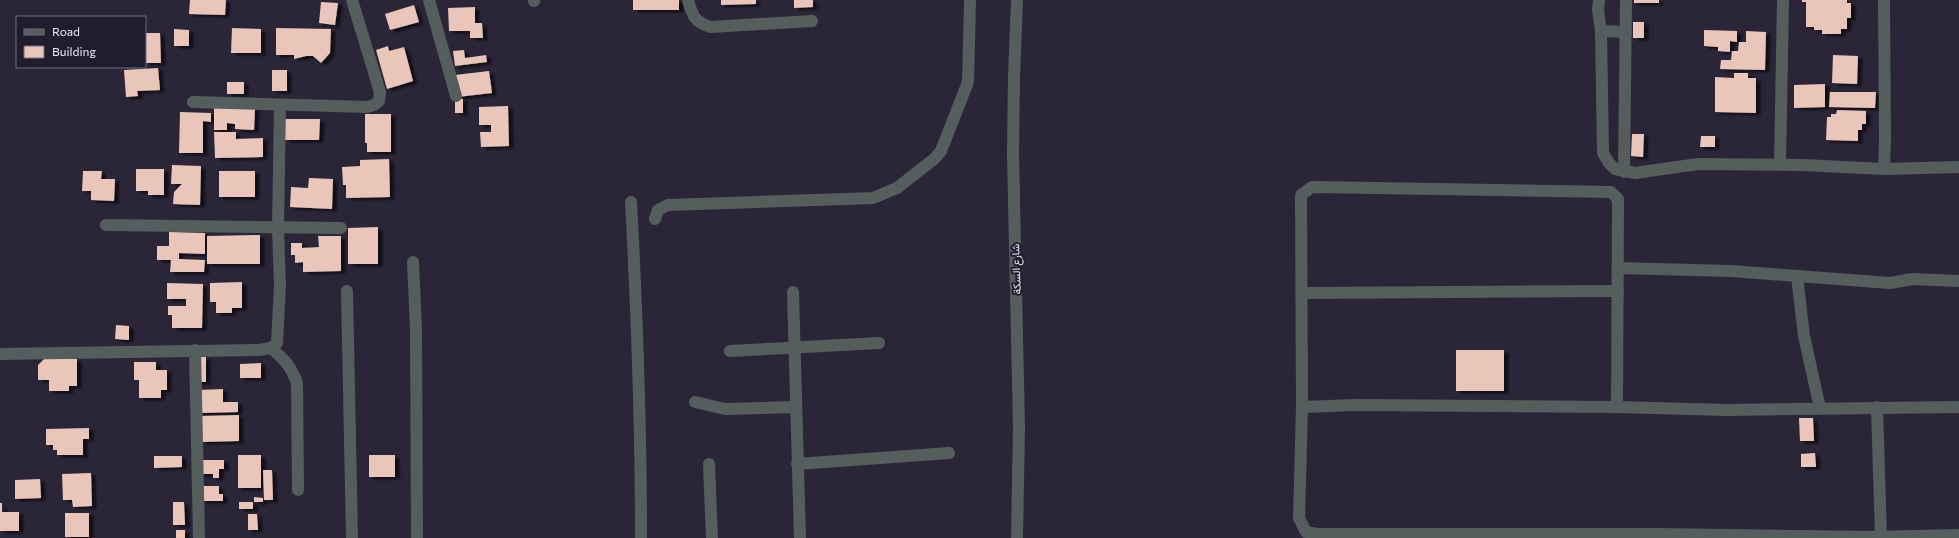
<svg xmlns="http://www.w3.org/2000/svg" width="1959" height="538" font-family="Commissioner,Vazirmatn,sans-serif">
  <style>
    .building { fill: #eac5ba; filter: url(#shadow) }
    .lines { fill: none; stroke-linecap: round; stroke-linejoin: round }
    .minor { stroke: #545f5d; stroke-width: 12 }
    .labels { text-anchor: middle; stroke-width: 4; stroke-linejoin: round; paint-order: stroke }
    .street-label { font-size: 11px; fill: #ebe9f5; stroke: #201d2e }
  </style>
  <defs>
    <filter id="shadow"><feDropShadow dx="4.5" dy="2.5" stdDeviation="1" flood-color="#0009"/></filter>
  </defs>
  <rect width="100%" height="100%" fill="#2a2638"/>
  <!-- building -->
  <g class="building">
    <polygon points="190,0 226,0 225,15 189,14"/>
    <rect x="633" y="0" width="46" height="10"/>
    <polygon points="721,0 756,0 756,4 721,5"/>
    <polygon points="794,0 813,0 813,7 794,8"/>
    <rect x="1634" y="0" width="25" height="3"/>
    <polygon points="1802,0 1847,0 1847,3 1851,3 1851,18 1847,18 1847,29 1841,29 1841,34 1822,34 1822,30 1814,30 1814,27 1806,27 1806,2 1802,2"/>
    <polygon points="321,2 338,3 335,25 319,23"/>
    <polygon points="414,5 419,22 390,30 385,14"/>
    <polygon points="475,7 475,23 482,23 483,38 470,38 470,31 449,31 448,8"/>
    <rect x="1633" y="22" width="11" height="16"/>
    <polygon points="232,28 261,29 261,53 231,53"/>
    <polygon points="276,28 331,29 330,53 321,63 313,56 306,56 294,59 294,55 276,55"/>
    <polygon points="174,29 189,30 189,46 174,46"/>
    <polygon points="1704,30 1737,31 1737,42 1730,41 1730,52 1718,51 1718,47 1704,46"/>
    <polygon points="1746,31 1766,32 1765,70 1720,69 1721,60 1731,60 1732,51 1738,51 1739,42 1746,42"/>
    <polygon points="145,33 160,33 161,63 145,63"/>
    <polygon points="388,46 389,51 404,47 413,81 387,89 376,50"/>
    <polygon points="464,50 465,58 486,55 487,62 455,66 453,51"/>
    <polygon points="1833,55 1858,56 1857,84 1832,83"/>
    <polygon points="158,68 160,90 137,91 138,96 126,97 124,70"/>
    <rect x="272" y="70" width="15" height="21"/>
    <polygon points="489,71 492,93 457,97 455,75"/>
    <polygon points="1734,73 1748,73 1748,78 1756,78 1756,113 1715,112 1715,77 1734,78"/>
    <rect x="227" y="82" width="17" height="12"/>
    <polygon points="1825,84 1825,107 1794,108 1794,85"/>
    <polygon points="1830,92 1876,92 1875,108 1829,107"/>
    <rect x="455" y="99" width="8" height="14"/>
    <polygon points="214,106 255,108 254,130 235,129 235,124 227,123 227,130 214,130"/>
    <polygon points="508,106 509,146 481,147 480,132 491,132 491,125 479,125 479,107"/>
    <polygon points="1837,110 1866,111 1866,124 1862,124 1862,130 1858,130 1858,141 1826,140 1827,117 1831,117 1831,114 1836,114"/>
    <polygon points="180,112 211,113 211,122 203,121 203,153 179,153"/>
    <polygon points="365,114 391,114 391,152 367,152 367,143 365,143"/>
    <polygon points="285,119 320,119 319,140 285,140"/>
    <polygon points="214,132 236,132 236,139 263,138 263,157 215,158"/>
    <polygon points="1632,134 1644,134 1643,157 1631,156"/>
    <polygon points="1701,136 1715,136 1715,147 1700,147"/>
    <polygon points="389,159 390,197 346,198 346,185 343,185 342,167 360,166 360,160"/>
    <polygon points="172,165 201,166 200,205 173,204 174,192 182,184 171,184"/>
    <polygon points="136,169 164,169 164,195 148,195 148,191 136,191"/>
    <polygon points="83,171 102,171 101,179 115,179 114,201 91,200 91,191 82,191"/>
    <rect x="219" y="171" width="36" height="26"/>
    <polygon points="309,178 333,179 332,209 290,207 291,187 308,188"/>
    <polygon points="378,227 378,264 348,264 348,228"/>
    <polygon points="169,232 205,233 205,254 179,253 179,259 205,260 204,272 170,272 171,260 157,260 157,246 169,246"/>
    <polygon points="260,235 260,264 207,264 207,236"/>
    <polygon points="318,236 341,236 341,271 303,272 303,262 295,263 295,255 291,255 291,243 302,243 302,248 319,247"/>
    <polygon points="242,282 242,308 232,308 232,313 216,313 216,302 210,302 210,283"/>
    <polygon points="167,283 203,284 202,328 172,328 172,315 168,315 168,306 186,306 186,299 167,299"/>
    <polygon points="116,325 129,326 129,340 115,339"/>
    <rect x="1456" y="350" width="48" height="41"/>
    <rect x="198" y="357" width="8" height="25"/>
    <polygon points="45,358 77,359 77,386 69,386 69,391 49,391 49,380 38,380 38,365"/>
    <polygon points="134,362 156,362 156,370 167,370 167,390 161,390 161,398 139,398 139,380 134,380"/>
    <polygon points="261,363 261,378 240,378 240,364"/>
    <polygon points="223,389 223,402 238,402 238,412 199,413 199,390"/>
    <polygon points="239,415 239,441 201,442 201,416"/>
    <polygon points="1799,418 1813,418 1814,441 1800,441"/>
    <polygon points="89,428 89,439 83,439 83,455 57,455 57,450 53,450 53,445 46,445 46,429"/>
    <polygon points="1815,453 1816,467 1801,467 1801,454"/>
    <rect x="238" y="455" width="23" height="33"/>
    <rect x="369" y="455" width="26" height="22"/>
    <polygon points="154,456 182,456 182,467 154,468"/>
    <polygon points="200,460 224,460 224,469 219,469 219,478 213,478 213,474 200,474"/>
    <polygon points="263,470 272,470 273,500 264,500"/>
    <polygon points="91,473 92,506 73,507 72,500 63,500 62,474"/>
    <polygon points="40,479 41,498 15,499 15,480"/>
    <polygon points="201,486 219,486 219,494 223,494 223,501 202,501"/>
    <polygon points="254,497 263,498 263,502 254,502"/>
    <polygon points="173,502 184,502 185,525 173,525"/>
    <rect x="239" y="502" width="14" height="7"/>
    <polygon points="0,503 2,503 2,512 19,512 19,531 0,531"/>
    <rect x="65" y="513" width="24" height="24"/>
    <polygon points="248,514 257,514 258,530 248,530"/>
    <rect x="176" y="530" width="9" height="8"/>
  </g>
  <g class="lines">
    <!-- minor -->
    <g class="minor">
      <polyline points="429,0 456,96"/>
      <polyline points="534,0 534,1"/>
      <path d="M 688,0 C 692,15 695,23 711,27 L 812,21"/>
      <polyline points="1599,0 1598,10 1601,31 1603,153 1609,163 1615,169 1635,173 1698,164 1803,165 1884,169 1959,167"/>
      <polyline points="1601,31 1626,32"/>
      <polyline points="193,102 367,107 374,105 379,101 380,92 352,0"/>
      <polyline points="1780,164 1783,0"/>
      <polyline points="1884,169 1885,141 1884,0"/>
      <polyline points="1624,172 1626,0"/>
      <path d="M 631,202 C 637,314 641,426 641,538"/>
      <polyline points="655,219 658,210 668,205 873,198 897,188 934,159 941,151 968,82 970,0"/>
      <polyline points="106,225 341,228"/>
      <polyline points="413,262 416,329 417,538"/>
      <polyline points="1618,268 1731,271 1890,283 1913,279 1959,281"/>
      <polyline points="1797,276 1804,336 1820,408"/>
      <polyline points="347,291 352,538"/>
      <polyline points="793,292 800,538"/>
      <polyline points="1302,293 1618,291"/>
      <path d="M 271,348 C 284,359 291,366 297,383 L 298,490"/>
      <polyline points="195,350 199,538"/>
      <polyline points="730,351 879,343"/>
      <polyline points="0,354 259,350 271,348 277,343 280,286 278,228 280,105"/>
      <polyline points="695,402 725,409 796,407"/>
      <polyline points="1302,407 1355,405 1617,407 1725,410 1959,407"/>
      <polyline points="1617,407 1618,199 1611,192 1312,187 1301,195 1302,407 1299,518 1306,532 1317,534 1658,534 1872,537 1959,535"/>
      <polyline points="1877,407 1881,537"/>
      <polyline points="709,464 712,538"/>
      <polyline points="797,464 949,453"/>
      <polyline points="1017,538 1019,427 1013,154 1014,76 1017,0"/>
    </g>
  </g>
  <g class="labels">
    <!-- street labels -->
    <g class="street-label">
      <text transform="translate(1016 269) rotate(-92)" y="4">شارع السكة</text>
    </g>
  </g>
  <!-- legend -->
  <rect x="16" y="16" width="130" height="52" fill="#201d2e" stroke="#716f7e"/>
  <rect x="24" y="29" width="20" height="6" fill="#545f5d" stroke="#716f7e"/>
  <text x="52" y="36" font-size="12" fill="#ebe9f5">Road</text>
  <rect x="24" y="46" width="20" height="12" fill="#eac5ba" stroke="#716f7e"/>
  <text x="52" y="56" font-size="12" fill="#ebe9f5">Building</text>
</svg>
